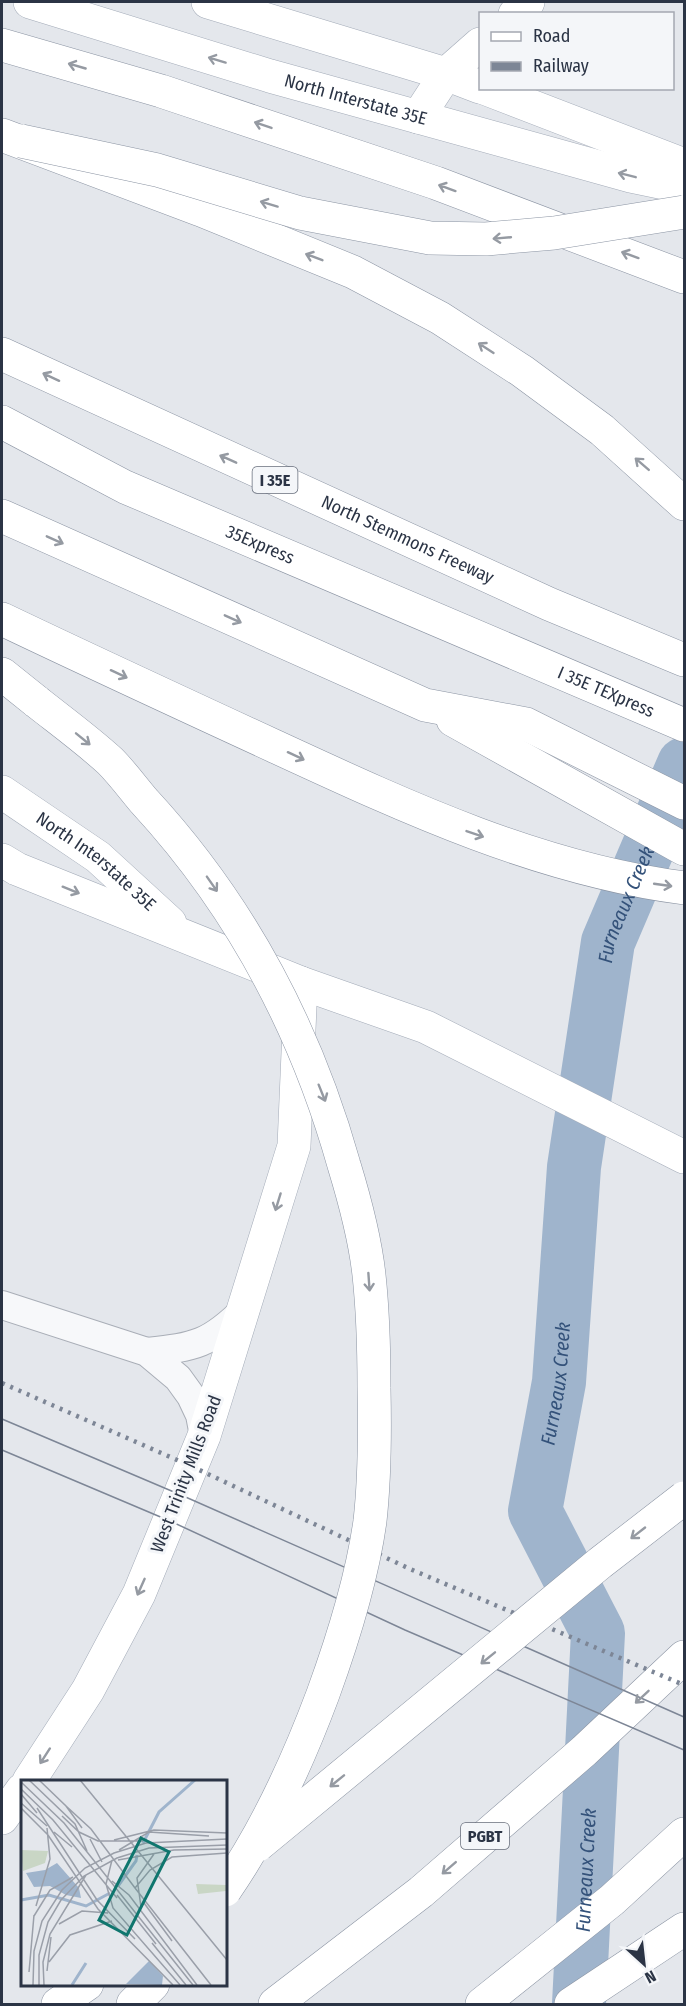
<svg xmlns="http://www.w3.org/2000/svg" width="686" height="2006" font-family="'Fira Sans Condensed',sans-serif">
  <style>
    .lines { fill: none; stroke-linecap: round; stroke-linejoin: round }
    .river { stroke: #9fb4cc; stroke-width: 54 }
    .minor-casing { stroke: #a9aeb7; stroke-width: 30 }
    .major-casing { stroke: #a3abb8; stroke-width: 34 }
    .highway-casing { stroke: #8b94a3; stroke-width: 34 }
    .minor { stroke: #f7f8fa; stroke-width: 28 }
    .major { stroke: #fff; stroke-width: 33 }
    .highway { stroke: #fff; stroke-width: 33 }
    .tram { stroke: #7d8696; stroke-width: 1.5 }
    .rail { stroke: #7d8696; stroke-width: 4.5; stroke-dasharray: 3 6; stroke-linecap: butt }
    .highway-bridge-casing { stroke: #8b94a3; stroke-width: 34; stroke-linecap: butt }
    .highway-bridge { stroke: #fff; stroke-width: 33 }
    .oneway { stroke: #959aa2 }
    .labels { text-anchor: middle; stroke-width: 6; stroke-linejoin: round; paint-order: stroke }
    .shield { fill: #f4f6f9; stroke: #676e7b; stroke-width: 1.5 }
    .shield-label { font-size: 16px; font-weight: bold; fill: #2b3445 }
    .street-label { font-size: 18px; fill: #2b3445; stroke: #f4f6f9 }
    .water-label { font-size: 20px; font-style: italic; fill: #34527a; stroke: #f4f6f9 }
    .inset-river { fill: none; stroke: #9fb4cc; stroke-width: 3 }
    .inset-road { fill: none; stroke: #9a9fa9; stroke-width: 1.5 }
    .view { fill: #0f766e; fill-opacity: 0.15; stroke: #0f766e; stroke-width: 3 }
    .inset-edge { fill: none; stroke: #2b3445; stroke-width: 3 }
  </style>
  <rect width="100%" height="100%" fill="#e4e7ec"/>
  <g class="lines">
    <!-- river -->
    <path class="river" id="s1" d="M 579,2004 L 598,1633 L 535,1511 L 559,1382 L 574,1167 L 608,942 L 684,764"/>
    <defs>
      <g id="minor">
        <polyline points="2,1305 147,1352 178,1378 191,1396 200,1415 204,1436"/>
        <path d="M 147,1352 C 195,1347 210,1344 245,1309"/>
      </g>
      <g id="major">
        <path id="s2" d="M 30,2 L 270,76 L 631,176 L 684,187"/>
        <polyline points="208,2 446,74 480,87"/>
        <polyline points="515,14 528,2"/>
        <polyline points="484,88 684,165"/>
        <polyline points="418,117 446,74 480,44"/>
        <path id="s3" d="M 2,792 L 98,857 L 170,923"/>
        <polyline points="2,860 17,869 301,983 294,1146 204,1436 139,1594 88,1690 29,1781"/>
        <polyline points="301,983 426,1027 684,1157"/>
        <polyline points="2,1818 22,1790"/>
      </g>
      <g id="highway">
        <polyline points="2,45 161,91 436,183 684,277"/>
        <polyline points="2,135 201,210 353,272 440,318 522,371 602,430 684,504"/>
        <path id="s4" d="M 2,354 L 549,604 L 684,660"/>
        <path id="s5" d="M 2,422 L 125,487 L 684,725"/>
        <polyline points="2,516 425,705 526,724 684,803"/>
        <path d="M 2,619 C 92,662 183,704 274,746 C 406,807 539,869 684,888"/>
        <polyline points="2,674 37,702"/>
        <polyline points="453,720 684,849"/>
        <polyline points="58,2004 87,1984"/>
        <polyline points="133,2004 153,1984"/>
        <polyline points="275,2004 421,1892 584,1751 684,1657"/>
        <polyline points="482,2004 612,1900 684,1834"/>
        <polyline points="571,2004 684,1929"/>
      </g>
    </defs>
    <!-- minor casing -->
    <use href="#minor" class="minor-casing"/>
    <!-- major casing -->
    <use href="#major" class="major-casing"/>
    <!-- highway casing -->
    <use href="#highway" class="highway-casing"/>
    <!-- minor -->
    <use href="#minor" class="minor"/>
    <!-- major -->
    <use href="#major" class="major"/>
    <!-- highway -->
    <use href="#highway" class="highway"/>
    <!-- tram -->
    <g class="tram">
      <polyline points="2,1419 181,1495 684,1717"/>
      <polyline points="2,1450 170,1521 405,1630 684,1750"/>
    </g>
    <!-- rail -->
    <polyline class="rail" points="2,1383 193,1467 410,1569 684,1685"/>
    <defs>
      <g id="highway-bridge">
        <polyline points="21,141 157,170 300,213 430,238 486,239 554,233 684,212"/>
        <path d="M 37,702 C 61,721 87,740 110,761 C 122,773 133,788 144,801 C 240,905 306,1030 344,1165 C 355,1201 365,1238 369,1275 C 373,1312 374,1350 374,1388 C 375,1433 375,1476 370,1521 C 362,1579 343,1639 323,1694 C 298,1761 266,1831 225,1890"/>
        <polyline points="258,1845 600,1563 684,1498"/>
      </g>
    </defs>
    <!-- highway-bridge casing -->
    <use href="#highway-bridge" class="highway-bridge-casing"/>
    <!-- highway-bridge -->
    <use href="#highway-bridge" class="highway-bridge"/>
  </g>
  <!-- one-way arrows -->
  <defs><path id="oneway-shaft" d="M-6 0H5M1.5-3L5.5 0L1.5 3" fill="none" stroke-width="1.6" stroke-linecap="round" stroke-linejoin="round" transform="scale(1.5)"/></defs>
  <g class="oneway">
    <use href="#oneway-shaft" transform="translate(217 60) rotate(-163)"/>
    <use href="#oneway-shaft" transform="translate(77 66) rotate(-164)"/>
    <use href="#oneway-shaft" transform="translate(263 125) rotate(-161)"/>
    <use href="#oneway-shaft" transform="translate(627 175) rotate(-166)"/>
    <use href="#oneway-shaft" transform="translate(447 188) rotate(-160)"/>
    <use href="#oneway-shaft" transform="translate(269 204) rotate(-163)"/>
    <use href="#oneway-shaft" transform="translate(502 238) rotate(175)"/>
    <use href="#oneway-shaft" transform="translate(630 255) rotate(-160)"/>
    <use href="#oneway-shaft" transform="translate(314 257) rotate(-159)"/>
    <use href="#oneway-shaft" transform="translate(486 348) rotate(-147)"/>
    <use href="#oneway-shaft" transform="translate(51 377) rotate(-155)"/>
    <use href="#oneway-shaft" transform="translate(228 459) rotate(-156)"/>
    <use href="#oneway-shaft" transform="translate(642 464) rotate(-139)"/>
    <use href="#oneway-shaft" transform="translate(55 540) rotate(24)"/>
    <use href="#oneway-shaft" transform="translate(233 619) rotate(24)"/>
    <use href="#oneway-shaft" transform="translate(119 674) rotate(25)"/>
    <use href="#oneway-shaft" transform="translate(83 739) rotate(39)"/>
    <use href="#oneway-shaft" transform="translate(296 756) rotate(25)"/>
    <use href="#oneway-shaft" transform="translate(475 834) rotate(19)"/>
    <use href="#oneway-shaft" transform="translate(212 884) rotate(55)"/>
    <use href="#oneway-shaft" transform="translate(663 885) rotate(8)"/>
    <use href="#oneway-shaft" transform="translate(71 890) rotate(22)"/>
    <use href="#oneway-shaft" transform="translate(322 1093) rotate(68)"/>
    <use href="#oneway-shaft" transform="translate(278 1202) rotate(107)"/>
    <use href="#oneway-shaft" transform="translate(369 1282) rotate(86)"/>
    <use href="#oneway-shaft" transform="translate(638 1533) rotate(142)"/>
    <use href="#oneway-shaft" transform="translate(141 1587) rotate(114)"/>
    <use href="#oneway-shaft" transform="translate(488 1658) rotate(141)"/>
    <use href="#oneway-shaft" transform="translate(642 1697) rotate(137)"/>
    <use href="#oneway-shaft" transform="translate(45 1756) rotate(123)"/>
    <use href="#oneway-shaft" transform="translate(337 1781) rotate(141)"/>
    <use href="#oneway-shaft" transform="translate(449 1868) rotate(139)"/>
  </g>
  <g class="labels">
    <!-- shield labels -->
    <g class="shield">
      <rect x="252.5" y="467" width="45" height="26" rx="4.5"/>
      <rect x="461" y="1823" width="48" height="26" rx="4.5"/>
    </g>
    <g class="shield-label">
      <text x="275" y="486">I 35E</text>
      <text x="485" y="1842">PGBT</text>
    </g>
    <!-- street labels -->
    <g class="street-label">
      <text dy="6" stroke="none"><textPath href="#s2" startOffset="340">North Interstate 35E</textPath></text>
      <text dy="6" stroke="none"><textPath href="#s4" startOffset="446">North Stemmons Freeway</textPath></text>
      <text dy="6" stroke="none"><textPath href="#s5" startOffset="286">35Express</textPath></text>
      <text dy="6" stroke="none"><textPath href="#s5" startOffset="662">I 35E TEXpress</textPath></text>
      <text dy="6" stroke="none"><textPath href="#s3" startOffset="117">North Interstate 35E</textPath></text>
      <text transform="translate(186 1474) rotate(-69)" y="6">West Trinity Mills Road</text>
    </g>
    <!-- water labels -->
    <g class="water-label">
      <text dy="7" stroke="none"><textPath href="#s1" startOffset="1124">Furneaux Creek</textPath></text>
      <text dy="7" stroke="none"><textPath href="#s1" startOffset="638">Furneaux Creek</textPath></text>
      <text dy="7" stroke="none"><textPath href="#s1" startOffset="134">Furneaux Creek</textPath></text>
    </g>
  </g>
  <!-- overview -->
  <g transform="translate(21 1780)">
    <rect width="206" height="206" fill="#e4e7ec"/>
    <path d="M 0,70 L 27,71 L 24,83 L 2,91 ZM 175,104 L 205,105 L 205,111 L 177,114 Z" fill="#c9d6c5"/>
    <path d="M 36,83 L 58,108 L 60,118 L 45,115 L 29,106 L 13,107 L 5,93 L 24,90 ZM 128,181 L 142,196 L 141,205 L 105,204 Z" fill="#9fb4cc"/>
    <path class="inset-river" d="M 122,63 L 138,32 L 174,0M 97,106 L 115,81 L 116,75M 0,120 L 28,115 L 65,126 L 89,113M 51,205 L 65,183"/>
    <path class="inset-road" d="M 8,0 L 54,44 L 66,71M 18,0 L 45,26 L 61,48M 59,0 L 206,180M 0,2 L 43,43 L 172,205M 0,9 L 32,40 L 96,118M 0,14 L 16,33M 0,23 L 26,46M 45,26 L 70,49 L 114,108M 0,28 L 27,55 L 77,129 L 152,205M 16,28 L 76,120 L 114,159M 41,36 L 58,52 L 77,61 L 122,61M 33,52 L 51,67M 69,59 L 81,82M 93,60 L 133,50 L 206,53M 98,70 L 128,52 L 188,56M 91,80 L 85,104 L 92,128 L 159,205M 97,80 L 153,70 L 206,69M 91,101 L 108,115 L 176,205M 96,115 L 135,164M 123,123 L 151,161M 15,126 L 29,79 L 26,48M 120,127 L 116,98 L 133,74M 13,136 L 29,110 L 52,97M 38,144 L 61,131 L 87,133M 131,163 L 165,205M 28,182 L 49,155 L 91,141M 26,191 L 30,157M 8,192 L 13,135M 12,205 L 13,171 L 21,141 L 41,110 L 64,88 L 93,73 L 125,63 L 206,59M 18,205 L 18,175 L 27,142 L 40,120 L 63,96 L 96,78 L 128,68 L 206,65M 23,205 L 22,182 L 29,154 L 65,95M 190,205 L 114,108 L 129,90 L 151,77 L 206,73"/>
    <path class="view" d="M 120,58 L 148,72 L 106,155 L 78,140 Z"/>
    <rect width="206" height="206" class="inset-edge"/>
  </g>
  <!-- border -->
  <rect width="686" height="2006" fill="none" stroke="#2b3445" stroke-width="6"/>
  <!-- legend -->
  <rect x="479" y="12" width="195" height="78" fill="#f4f6f9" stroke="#a4a8b1" stroke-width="1.5"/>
  <rect x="491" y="32" width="30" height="9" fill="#ffffff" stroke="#a4a8b1" stroke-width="1.5"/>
  <text x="533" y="42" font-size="18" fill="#2b3445">Road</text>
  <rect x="491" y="62" width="30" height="9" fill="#7d8696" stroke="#a4a8b1" stroke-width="1.5"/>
  <text x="533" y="72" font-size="18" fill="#2b3445">Railway</text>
  <!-- north arrow -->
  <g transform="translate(644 1964) rotate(153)" stroke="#f4f6f9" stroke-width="4.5" paint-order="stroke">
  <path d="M0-4.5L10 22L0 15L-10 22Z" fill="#2b3445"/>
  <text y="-9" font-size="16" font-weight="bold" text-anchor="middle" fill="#2b3445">N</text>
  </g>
</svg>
